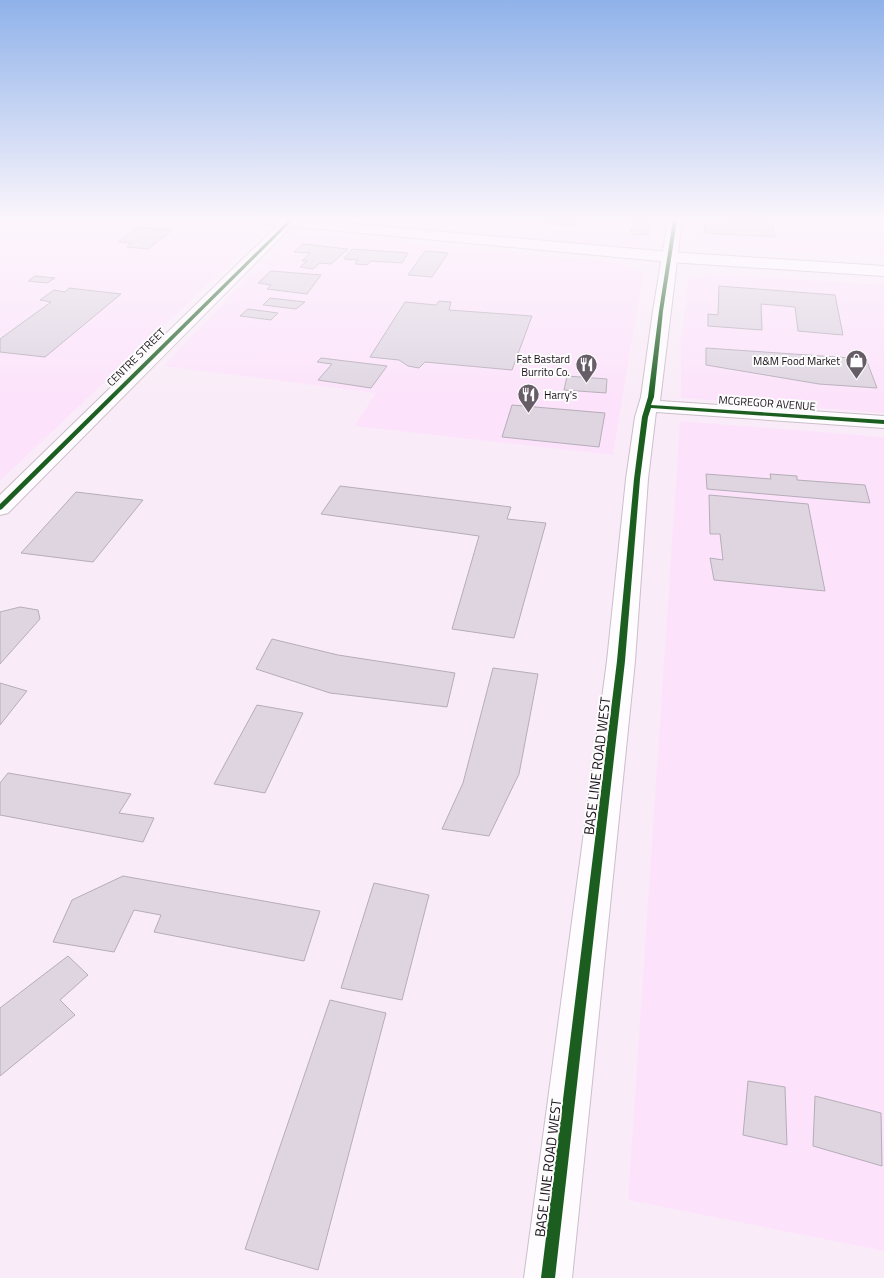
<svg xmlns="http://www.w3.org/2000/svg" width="884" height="1278" font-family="'Titillium Web',sans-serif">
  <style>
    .built { fill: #fce3fb }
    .building { fill: #ded5e1; stroke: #b5adb8 }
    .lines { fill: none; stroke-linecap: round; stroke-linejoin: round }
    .minor-casing { stroke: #cabfca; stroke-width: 2 }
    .major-casing { stroke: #cabfca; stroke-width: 2 }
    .minor { fill: #fefcfe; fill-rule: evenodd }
    .major { fill: #fefcfe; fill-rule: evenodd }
    .cycleway-casing { stroke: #fcfcfc; stroke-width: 3 }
    .cycleway { fill: #1b5e20; fill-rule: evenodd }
    .labels { text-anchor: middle; stroke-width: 4; stroke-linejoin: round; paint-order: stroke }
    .far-street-label { font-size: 11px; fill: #191019; stroke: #fcfcfc }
    .far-poi-label { font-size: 11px; fill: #191019; stroke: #fcfcfc; text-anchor: end }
    .street-label { font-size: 14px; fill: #191019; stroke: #fcfcfc }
  </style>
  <rect width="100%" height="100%" fill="#f9ecf8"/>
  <!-- built -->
  <g class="built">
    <polygon points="0,220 176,220 266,229 0,481"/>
    <polygon points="347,220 658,220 646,250"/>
    <polygon points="702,220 884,220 884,257 720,248 701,239"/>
    <polygon points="297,232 617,263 643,272 613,455 354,426 376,393 164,366 256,269"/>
    <polygon points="705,273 884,285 884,413 681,398 681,344 689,277 705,278"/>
    <polygon points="680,421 884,437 884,1251 628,1200"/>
  </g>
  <!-- building -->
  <g class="building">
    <polygon points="543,220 580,220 576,226 541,223"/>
    <polygon points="634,220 651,220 648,234 637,235 631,233"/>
    <polygon points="723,220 772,222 775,237 705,233 704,225 724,226"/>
    <polygon points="138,227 172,230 148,249 127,247 131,243 118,242"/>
    <polygon points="303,244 348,249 331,264 320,263 313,269 300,267 307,261 302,261 310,253 294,252"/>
    <polygon points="352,249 408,253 402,263 371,261 367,265 355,264 358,260 344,259"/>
    <polygon points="425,251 448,253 432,277 408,275"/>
    <polygon points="271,271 321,275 307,294 267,289 271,285 258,283"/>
    <polygon points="35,276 55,278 47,283 28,281"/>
    <polygon points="719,286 835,295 843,335 798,331 795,307 761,304 762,330 708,326 708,314 718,315"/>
    <polygon points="69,288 121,294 45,357 0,352 0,339 51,302 40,300 54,290 65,292"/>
    <polygon points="270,298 305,302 296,309 263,305"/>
    <polygon points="439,301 451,302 449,310 532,316 512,370 425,362 419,368 408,366 399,360 370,357 405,302 436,305"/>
    <polygon points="248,309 278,313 271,320 240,316"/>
    <polygon points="706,348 866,359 877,388 819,384 706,365"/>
    <polygon points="321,358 387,366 371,388 318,380 332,364 317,362"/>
    <polygon points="567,376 607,379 606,393 564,390"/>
    <polygon points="512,405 605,413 599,447 502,437"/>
    <polygon points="706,474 771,479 770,474 797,476 797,480 865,485 870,503 707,489"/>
    <polygon points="340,486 511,507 507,519 546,523 514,638 452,629 479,536 321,514"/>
    <polygon points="76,492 143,500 93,562 21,553"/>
    <polygon points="709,495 808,504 825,591 714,580 710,558 723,560 720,534 710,534"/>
    <polygon points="20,607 38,610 40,619 0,664 0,612"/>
    <polygon points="272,639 338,655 455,673 447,707 330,693 256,669"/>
    <polygon points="493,668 538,674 519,774 489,836 442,829 463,783"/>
    <polygon points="0,683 27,691 0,725"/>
    <polygon points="257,705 303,713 265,793 214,784"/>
    <polygon points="8,773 131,794 119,813 154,818 143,842 0,815 0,783"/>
    <polygon points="123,876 320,911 304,961 154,932 161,915 134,910 114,952 53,942 72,900"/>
    <polygon points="374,883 429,895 402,1000 341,988"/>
    <polygon points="68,956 88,975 60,1000 75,1015 0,1076 0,1008"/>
    <polygon points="330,1000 386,1013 318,1270 245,1249"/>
    <polygon points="748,1081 785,1087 787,1145 743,1135"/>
    <polygon points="815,1096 881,1113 882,1166 813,1146"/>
  </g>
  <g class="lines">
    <defs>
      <g id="minor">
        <polygon points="283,220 294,220 296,222 8,513 0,515 0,495"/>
        <polygon points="668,220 682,220 660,401 884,416 884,428 656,412 648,479 635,661 572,1278 524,1278 607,661 626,479 635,417 641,397 653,311"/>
      </g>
      <polygon id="major" points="259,220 310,220 670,252 884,266 884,276 670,262 266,224"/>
    </defs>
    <!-- minor casing -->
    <use href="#minor" class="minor-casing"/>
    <!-- major casing -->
    <use href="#major" class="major-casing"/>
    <!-- minor -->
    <use href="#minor" class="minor"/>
    <!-- major -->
    <use href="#major" class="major"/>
    <defs>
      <g id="cycleway">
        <polygon points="673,220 677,220 663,311 654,397 651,405 884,420 884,424 651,408 648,417 640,479 625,661 555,1278 541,1278 617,661 634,479 642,417 648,397 659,311"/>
        <polygon points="288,221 291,222 2,509 0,510 0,504"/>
      </g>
    </defs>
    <!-- cycleway casing -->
    <use href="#cycleway" class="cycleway-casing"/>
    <!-- cycleway -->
    <use href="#cycleway" class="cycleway"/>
  </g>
  <!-- sky -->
  <linearGradient id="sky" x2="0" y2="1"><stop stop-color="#8fb2ea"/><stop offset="0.55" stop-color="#fcf6fc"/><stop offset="1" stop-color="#fcf6fc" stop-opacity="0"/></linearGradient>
  <rect width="884" height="399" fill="url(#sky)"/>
  <!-- icons -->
  <defs>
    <symbol id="shop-pin" viewBox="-11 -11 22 30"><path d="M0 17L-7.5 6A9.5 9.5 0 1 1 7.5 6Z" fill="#675d67" stroke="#fcfcfc"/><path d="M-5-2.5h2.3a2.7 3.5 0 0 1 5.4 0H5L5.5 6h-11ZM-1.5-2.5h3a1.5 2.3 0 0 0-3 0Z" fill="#fff"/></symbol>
    <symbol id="restaurant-pin" viewBox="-11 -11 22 30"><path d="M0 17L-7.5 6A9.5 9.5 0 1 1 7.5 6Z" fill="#675d67" stroke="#fcfcfc"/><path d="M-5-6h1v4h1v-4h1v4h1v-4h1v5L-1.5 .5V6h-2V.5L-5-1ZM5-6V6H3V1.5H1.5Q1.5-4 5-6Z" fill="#fff"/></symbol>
  </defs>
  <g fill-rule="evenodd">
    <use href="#shop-pin" x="844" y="348" width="25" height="34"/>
    <use href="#restaurant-pin" x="574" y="352" width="25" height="34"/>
    <use href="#restaurant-pin" x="516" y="382" width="25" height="34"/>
  </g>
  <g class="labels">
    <!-- far-street labels -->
    <g class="far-street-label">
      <text transform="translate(136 357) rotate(-45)" y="4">CENTRE STREET</text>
      <text transform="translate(767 403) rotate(4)" y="4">MCGREGOR AVENUE</text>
    </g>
    <!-- far-poi labels -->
    <g class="far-poi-label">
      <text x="570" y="363">Fat Bastard<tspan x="570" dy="13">Burrito Co.</tspan></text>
      <text x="840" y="365">M&amp;M Food Market</text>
      <text x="544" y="399" text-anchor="start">Harry's</text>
    </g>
    <!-- street labels -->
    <g class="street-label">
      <text transform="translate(597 766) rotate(-83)" y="5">BASE LINE ROAD WEST</text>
      <text transform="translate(548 1168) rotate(-83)" y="5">BASE LINE ROAD WEST</text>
    </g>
  </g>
</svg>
